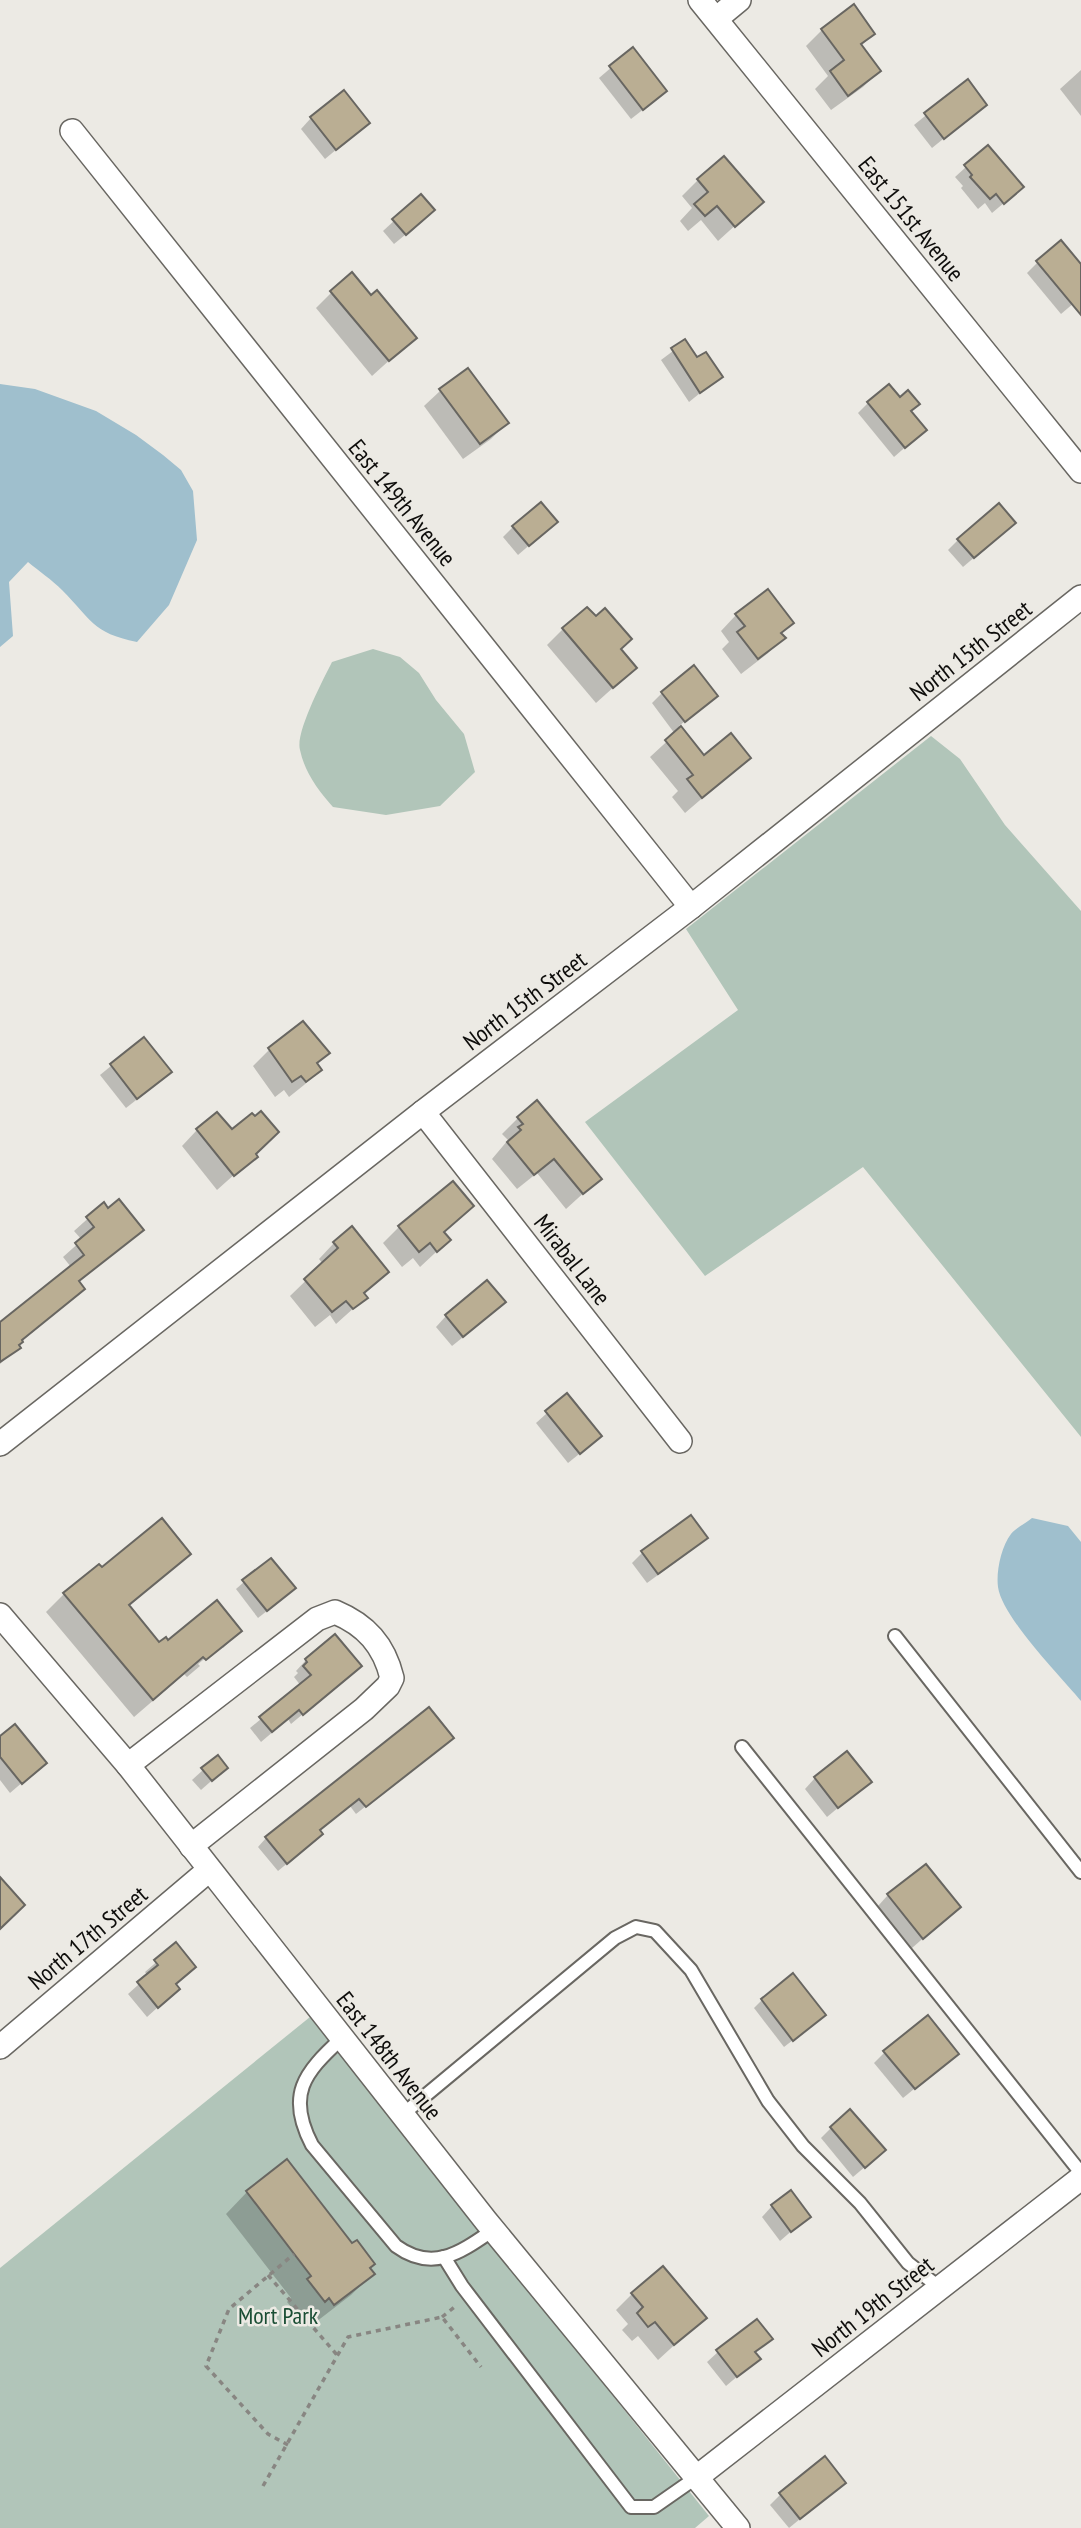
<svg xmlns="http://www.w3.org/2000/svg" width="1081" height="2528" font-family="'PT Sans Narrow',sans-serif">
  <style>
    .green { fill: #b1c5b9 }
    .water { fill: #9fbfcd }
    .shadow { fill: #0003 }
    .building { fill: #baae93; stroke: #686661; stroke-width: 2 }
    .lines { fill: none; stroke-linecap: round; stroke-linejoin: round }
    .service-casing { stroke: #696762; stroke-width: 16 }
    .minor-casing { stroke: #696762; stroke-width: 26 }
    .path { stroke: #888682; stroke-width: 3.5; stroke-dasharray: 5 5; stroke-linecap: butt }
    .service { stroke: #fff; stroke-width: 12 }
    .minor { stroke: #fff; stroke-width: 23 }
    .labels { text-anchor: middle; stroke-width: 5; stroke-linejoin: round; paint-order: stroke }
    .street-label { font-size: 24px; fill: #0e0d0b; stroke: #eceae4 }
    .park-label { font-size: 24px; fill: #1a4d34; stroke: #eceae4 }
  </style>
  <rect width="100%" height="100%" fill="#eceae4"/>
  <!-- green -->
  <g class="green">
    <path d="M 373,649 L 400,657 L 419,673 L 436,700 L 464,734 L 475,772 L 440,806 L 386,815 L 333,807 C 318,790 305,773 300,750 C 295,733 323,680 332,662 Z"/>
    <polygon points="931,736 960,759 1005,825 1081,911 1081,1437 863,1167 705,1276 585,1122 738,1010 686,929"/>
    <polygon points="310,2017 709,2516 695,2528 0,2528 0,2268"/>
  </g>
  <!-- water -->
  <g class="water">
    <path d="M 0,384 L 35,389 L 96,411 L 136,435 L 163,455 L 181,470 L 193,491 L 197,540 L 169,605 L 137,642 C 92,633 91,619 62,590 C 52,580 39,571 28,562 L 9,582 L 13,636 L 0,647 Z"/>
    <path d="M 1032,1518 L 1068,1526 L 1081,1542 L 1081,1701 C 1061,1677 1002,1617 998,1587 C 996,1572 1001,1547 1011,1534 C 1016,1528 1026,1523 1032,1518 Z"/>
  </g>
  <!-- shadow -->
  <g class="shadow">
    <polygon points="822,30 873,34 860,47 879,71 863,87 831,110 815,89 828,76 806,46"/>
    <polygon points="633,49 654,101 631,119 599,78"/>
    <polygon points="1081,70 1081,116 1060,89"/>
    <polygon points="967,82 985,105 932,148 914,125"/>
    <polygon points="311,118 368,123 325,159 301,129"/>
    <polygon points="966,167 1011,197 992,213 985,203 978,209 961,188 963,186 955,177"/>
    <polygon points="698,180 761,202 718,241 701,220 688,231 680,221 692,208 682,196"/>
    <polygon points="421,196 422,221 394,244 383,231"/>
    <polygon points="1038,262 1081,267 1081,297 1061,314 1027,273"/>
    <polygon points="332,292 371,297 414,338 372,376 316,308"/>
    <polygon points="685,342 696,360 720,377 689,402 661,360"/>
    <polygon points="467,370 507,423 491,439 463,459 424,406 440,391"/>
    <polygon points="868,403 910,412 925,430 894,457 858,413"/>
    <polygon points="556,522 518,555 503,537 513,527"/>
    <polygon points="1003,533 963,567 948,550 958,540"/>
    <polygon points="736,615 792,623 780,635 783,638 767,654 741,674 722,649 729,642 721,631"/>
    <polygon points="563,629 620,650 635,668 596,703 547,645"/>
    <polygon points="662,693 716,696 679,726 704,757 749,758 685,813 672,797 678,791 650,757 675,734 652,703"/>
    <polygon points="303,1023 327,1053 316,1065 320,1070 304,1085 289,1097 284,1090 275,1097 253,1066 269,1050"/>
    <polygon points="144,1039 159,1082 126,1108 100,1075"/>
    <polygon points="518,1118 599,1179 566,1209 537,1173 517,1189 492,1159 508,1140 502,1134"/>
    <polygon points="197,1130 254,1154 255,1156 217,1190 182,1146"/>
    <polygon points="103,1205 108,1210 142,1230 78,1283 83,1289 21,1342 17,1345 18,1348 0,1364 0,1323 71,1267 63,1257 82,1240 74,1231"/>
    <polygon points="471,1206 443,1233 449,1240 420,1267 413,1258 402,1267 383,1243 399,1227"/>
    <polygon points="334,1243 387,1272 363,1295 365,1298 336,1324 330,1315 315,1327 290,1296 323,1264 319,1259"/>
    <polygon points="493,1313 452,1346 436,1327 446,1316"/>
    <polygon points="566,1396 589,1446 568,1463 536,1423"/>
    <polygon points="705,1538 695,1548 647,1583 632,1563 643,1552"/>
    <polygon points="189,1554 128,1607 159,1645 240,1631 223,1648 223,1644 198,1664 200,1666 187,1677 184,1674 134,1717 46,1612 64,1594 102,1569"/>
    <polygon points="244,1582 286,1596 258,1618 236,1589"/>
    <polygon points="306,1660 360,1666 291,1724 288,1719 261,1742 250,1728 301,1686 294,1677 298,1673 296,1671"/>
    <polygon points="0,1738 45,1763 10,1793 0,1780"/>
    <polygon points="452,1738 356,1814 350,1806 319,1831 313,1842 278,1871 258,1847 266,1838"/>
    <polygon points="226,1768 201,1790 192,1780 203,1770"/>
    <polygon points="815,1778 869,1782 827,1817 805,1789"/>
    <polygon points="888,1895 959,1907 912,1948 878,1906"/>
    <polygon points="176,1945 174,1985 178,1989 147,2017 128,1994 148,1976 145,1972"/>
    <polygon points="762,2000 815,2023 784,2047 754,2008"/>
    <polygon points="885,2052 957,2054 903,2098 874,2063"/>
    <polygon points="831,2128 873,2160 853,2177 821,2138"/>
    <polygon points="287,2161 372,2274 351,2295 312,2325 307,2318 303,2322 287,2302 291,2298 226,2214 247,2192"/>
    <polygon points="772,2206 809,2216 780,2241 762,2217"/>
    <polygon points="632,2294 704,2318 658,2360 638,2336 632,2341 622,2330 628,2324 616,2310"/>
    <polygon points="770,2338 754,2353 759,2358 726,2386 707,2362 718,2352"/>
    <polygon points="844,2483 789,2528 770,2505 781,2494"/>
  </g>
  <!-- building -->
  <g class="building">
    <polygon points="854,4 875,34 861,44 881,71 848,96 830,71 844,60 821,29"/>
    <polygon points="633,47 667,91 643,110 609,66"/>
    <polygon points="968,79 987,105 944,139 924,113"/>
    <polygon points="344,90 370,123 336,150 310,117"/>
    <polygon points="988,145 1024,187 1004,204 996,194 990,199 970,177 972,175 964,165"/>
    <polygon points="724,156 764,202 735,227 717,206 705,216 694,204 708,192 697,179"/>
    <polygon points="421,194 435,210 406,235 392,219"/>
    <polygon points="1061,240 1081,264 1081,315 1036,261"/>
    <polygon points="352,272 371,295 377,290 417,338 389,361 330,291"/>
    <polygon points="685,339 697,357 706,352 723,377 700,393 671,348"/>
    <polygon points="468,368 509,423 480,444 439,389"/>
    <polygon points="889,384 900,397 908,390 920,404 911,411 927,430 905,448 867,402"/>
    <polygon points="541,502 558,522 529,546 512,526"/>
    <polygon points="999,503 1016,523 974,558 957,539"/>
    <polygon points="768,589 794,623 781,633 786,638 758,659 737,632 745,626 735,614"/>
    <polygon points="587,607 596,616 605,608 632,639 621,649 637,668 613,688 562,628"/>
    <polygon points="694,665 718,696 685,722 661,692"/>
    <polygon points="681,726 704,755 731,733 751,758 702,798 687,779 693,775 665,740"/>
    <polygon points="303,1021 330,1053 317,1063 322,1070 306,1082 301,1076 292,1082 268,1048"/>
    <polygon points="144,1037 172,1072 137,1099 110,1064"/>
    <polygon points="537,1100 602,1179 583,1194 554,1159 534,1175 507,1142 521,1130 518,1127 523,1124 517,1117"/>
    <polygon points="261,1111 279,1132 256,1154 258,1157 234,1176 196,1129 217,1112 232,1129 252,1113 255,1116"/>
    <polygon points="453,1181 474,1206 444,1232 451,1240 437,1252 430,1243 419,1252 398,1226"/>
    <polygon points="119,1199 144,1230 79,1281 85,1289 22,1340 23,1342 19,1345 21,1348 0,1362 0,1322 84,1255 75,1243 94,1227 86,1217 104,1202 108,1208"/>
    <polygon points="352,1226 389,1272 364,1293 368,1298 353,1309 346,1301 332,1312 304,1279 338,1248 333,1242"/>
    <polygon points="487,1280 506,1302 463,1337 445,1315"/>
    <polygon points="567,1393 602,1436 580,1454 545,1411"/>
    <polygon points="691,1515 708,1538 658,1574 641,1551"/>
    <polygon points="162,1518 191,1554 129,1605 159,1642 166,1637 168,1640 217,1600 242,1631 206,1660 203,1657 153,1700 63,1593 99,1564 102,1567"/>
    <polygon points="271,1558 296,1588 267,1611 242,1580"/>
    <polygon points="335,1634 362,1666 303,1715 299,1710 272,1732 259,1717 311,1675 303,1666 307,1662 305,1659"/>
    <polygon points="429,1707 454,1738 366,1807 359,1799 320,1830 323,1834 287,1864 265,1837"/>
    <polygon points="15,1724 47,1763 22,1784 0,1757 0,1736"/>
    <polygon points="847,1751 872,1782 838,1808 814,1777"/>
    <polygon points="218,1755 228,1768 212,1781 201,1768"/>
    <polygon points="926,1864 961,1907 923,1939 887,1894"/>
    <polygon points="0,1877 25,1905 0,1929"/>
    <polygon points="176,1942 196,1967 176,1984 180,1989 158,2008 137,1982 158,1965 154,1960"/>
    <polygon points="793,1973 826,2015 793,2041 761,1999"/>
    <polygon points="928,2015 959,2054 915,2089 883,2051"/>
    <polygon points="850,2109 886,2150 865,2168 830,2127"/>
    <polygon points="287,2159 352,2243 357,2240 375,2264 370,2268 375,2274 334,2305 329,2298 325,2302 307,2279 311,2276 246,2191"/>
    <polygon points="791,2190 811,2217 791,2232 771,2205"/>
    <polygon points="663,2266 707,2318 674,2345 655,2322 648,2327 637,2313 643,2307 631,2293"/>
    <polygon points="757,2319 773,2339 755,2352 761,2359 737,2377 716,2350"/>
    <polygon points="825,2456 846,2483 800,2519 779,2493"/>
  </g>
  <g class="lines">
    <defs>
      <g id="service">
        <polyline points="895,1636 1081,1872"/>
        <polyline points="742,1747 1081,2173"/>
        <path d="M 341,2039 C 304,2073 286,2095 312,2145 L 396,2246 C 433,2273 461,2252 493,2230"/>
        <polyline points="402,2115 615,1938 636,1927 655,1931 691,1970 768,2101 803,2146 860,2203 908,2263 940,2288"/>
        <polyline points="444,2257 462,2286 631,2507 654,2507 697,2477"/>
      </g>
      <g id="minor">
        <polyline points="700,0 1081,471"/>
        <polyline points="716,19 739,0"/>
        <polyline points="72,131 691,907"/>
        <polyline points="423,1112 680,1441"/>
        <polyline points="0,1444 423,1112 691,907 1081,597"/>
        <polyline points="0,1615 128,1765 486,2221 738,2528"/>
        <path d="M 128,1765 L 317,1619 L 335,1612 C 366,1625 384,1645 392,1678 L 388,1686 L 364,1709 L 191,1846"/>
        <polyline points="0,2047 209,1870"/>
        <polyline points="697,2477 1081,2178"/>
      </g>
    </defs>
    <!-- service casing -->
    <use href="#service" class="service-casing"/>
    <!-- minor casing -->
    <use href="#minor" class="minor-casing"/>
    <!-- path -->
    <g class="path">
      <polyline points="268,2275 337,2355"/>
      <polyline points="442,2317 457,2305"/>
      <polyline points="288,2445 268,2434 206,2366 229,2309 294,2254"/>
      <polyline points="263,2486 348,2337 442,2317 481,2367"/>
    </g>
    <!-- service -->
    <use href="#service" class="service"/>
    <!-- minor -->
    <use href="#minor" class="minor"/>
  </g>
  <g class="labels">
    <!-- street labels -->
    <g class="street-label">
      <text transform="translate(911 219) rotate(51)" y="8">East 151st Avenue</text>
      <text transform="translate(402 503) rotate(51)" y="8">East 149th Avenue</text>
      <text transform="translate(971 651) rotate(-38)" y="8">North 15th Street</text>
      <text transform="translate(525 1001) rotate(-37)" y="8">North 15th Street</text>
      <text transform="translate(572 1260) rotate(52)" y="8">Mirabal Lane</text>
      <text transform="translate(88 1938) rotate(-40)" y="8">North 17th Street</text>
      <text transform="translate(389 2056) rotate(52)" y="8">East 148th Avenue</text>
      <text transform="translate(873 2307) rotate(-38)" y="8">North 19th Street</text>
    </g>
    <!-- park labels -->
    <g class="park-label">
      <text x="278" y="2324">Mort Park</text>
    </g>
  </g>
</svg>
